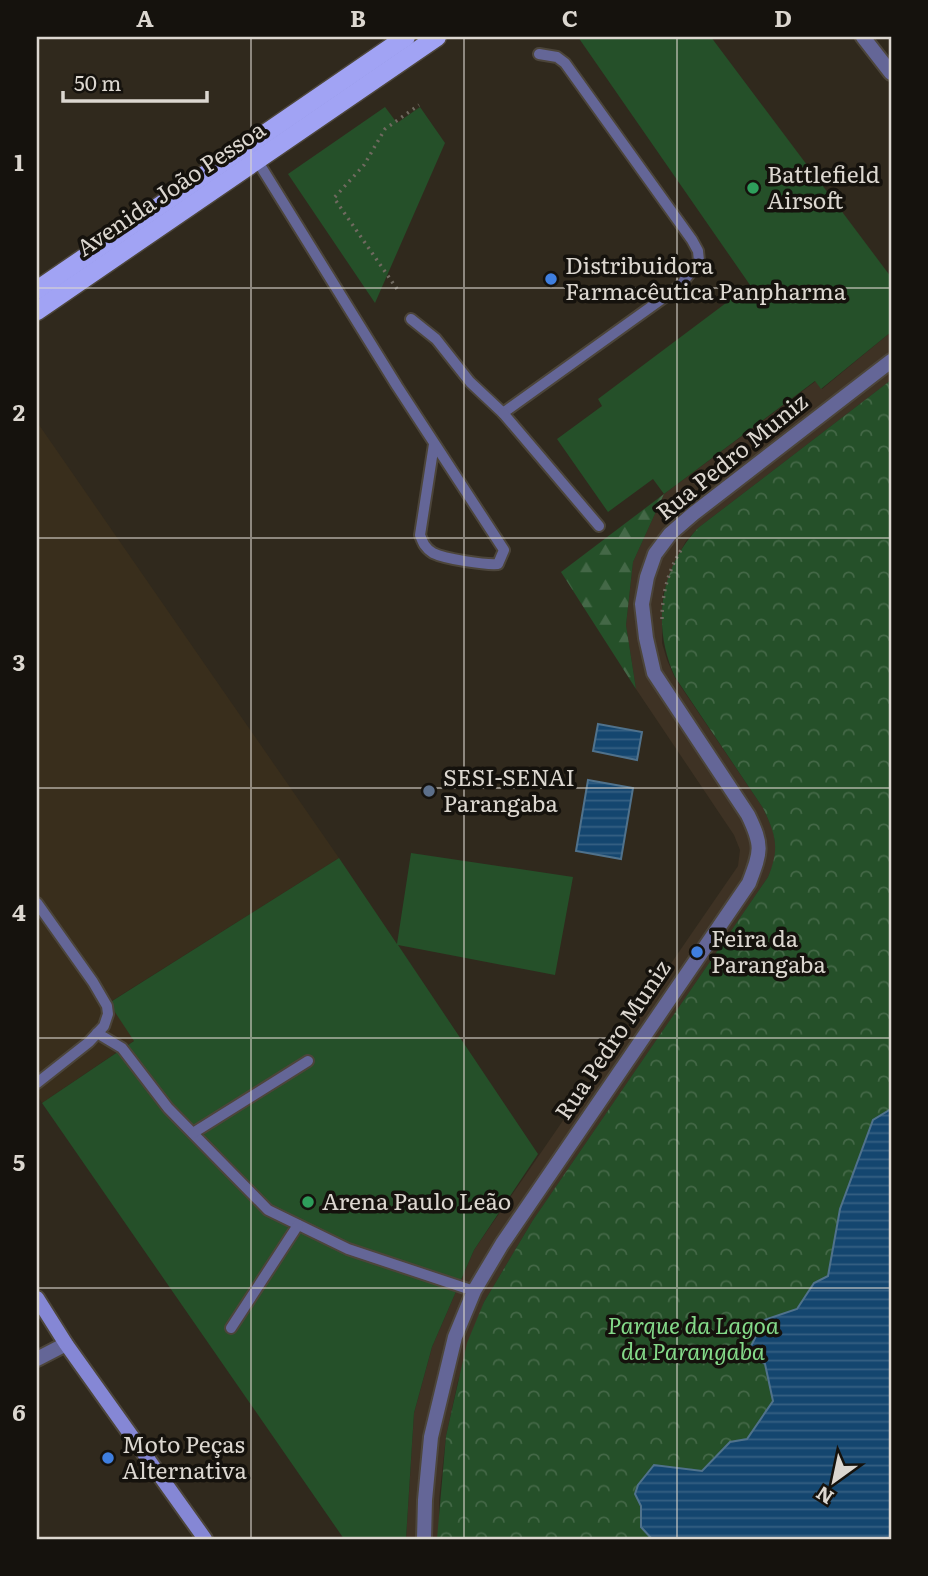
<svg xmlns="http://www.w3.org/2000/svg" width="928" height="1576" font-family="Literata,serif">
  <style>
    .commercial { fill: #3e3224 }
    .built { fill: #392e1c }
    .green { fill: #255029 }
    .forest { fill: url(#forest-firs) }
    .park { fill: url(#park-crowns) }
    .water { fill: url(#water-rules); stroke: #50728c; stroke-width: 2 }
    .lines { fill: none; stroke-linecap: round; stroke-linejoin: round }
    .service-casing { stroke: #4c453a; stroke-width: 14 }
    .minor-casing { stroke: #4c453a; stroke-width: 18 }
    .secondary-casing { stroke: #4c453a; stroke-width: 18 }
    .primary-casing { stroke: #4c453a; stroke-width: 21 }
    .path { stroke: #706a60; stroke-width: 3.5; stroke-dasharray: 2 5; stroke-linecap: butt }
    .service { stroke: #646697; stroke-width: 10 }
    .minor { stroke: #646697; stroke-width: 14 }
    .secondary { stroke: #8587d5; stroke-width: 14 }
    .primary { stroke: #a1a3f4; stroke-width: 18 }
    .grid { fill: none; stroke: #dcd7d0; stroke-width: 2; stroke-opacity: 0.55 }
    .leisure-dot { fill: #2e9e5b; stroke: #15120d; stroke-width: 2.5 }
    .shop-dot { fill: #3f7fe0; stroke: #15120d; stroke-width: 2.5 }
    .service-dot { fill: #5c6f8a; stroke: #15120d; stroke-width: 2.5 }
    .labels { text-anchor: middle; stroke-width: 7; stroke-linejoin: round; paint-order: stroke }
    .poi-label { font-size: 23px; fill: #dcd7d0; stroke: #15120d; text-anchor: start }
    .street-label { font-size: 23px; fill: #dcd7d0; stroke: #15120d }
    .park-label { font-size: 23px; font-style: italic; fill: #84da89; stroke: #15120d }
    .neatline { fill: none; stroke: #dcd7d0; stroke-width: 2.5 }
    .grid-label { font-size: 23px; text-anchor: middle; font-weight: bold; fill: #dcd7d0 }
  </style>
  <defs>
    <pattern id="forest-firs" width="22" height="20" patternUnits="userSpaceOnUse" patternTransform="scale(1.75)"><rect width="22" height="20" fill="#255029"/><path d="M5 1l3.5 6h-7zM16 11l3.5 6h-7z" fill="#446847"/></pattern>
    <pattern id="park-crowns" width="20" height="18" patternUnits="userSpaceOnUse" patternTransform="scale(1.75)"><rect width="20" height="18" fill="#255029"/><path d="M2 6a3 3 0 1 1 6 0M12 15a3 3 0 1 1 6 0" fill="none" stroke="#446847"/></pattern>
    <pattern id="water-rules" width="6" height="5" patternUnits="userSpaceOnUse" patternTransform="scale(1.75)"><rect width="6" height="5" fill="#14466f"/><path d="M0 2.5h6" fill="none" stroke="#366082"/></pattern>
  </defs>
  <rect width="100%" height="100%" fill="#30291d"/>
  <!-- commercial -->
  <polygon class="commercial" points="891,332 891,380 698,528 686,541 675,561 663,594 662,608 662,643 667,660 675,678 763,808 773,830 776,849 773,865 768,877 533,1220 484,1302 458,1381 446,1436 439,1500 439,1539 406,1539 414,1413 432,1347 474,1250 738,866 740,850 734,835 636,689 626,625 633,562 664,494 816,381 822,389"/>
  <!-- built -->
  <polygon class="built" points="37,422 339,858 110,1002 135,1040 42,1103 37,1094"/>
  <!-- green -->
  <g class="green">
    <polygon points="578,37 711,37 891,277 891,332 821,389 815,381 664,494 653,479 608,512 557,439 602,406 598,399 750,285"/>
    <polygon points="385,107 397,123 420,107 445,143 375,303 288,174"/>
    <polygon points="411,853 573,877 555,975 398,945 538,1154 474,1250 432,1347 414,1413 406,1539 344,1539 42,1103 134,1041 109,1003 339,858 397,944"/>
  </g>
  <!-- forest -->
  <polygon class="forest" points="664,494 633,562 626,625 636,689 561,572"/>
  <!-- park -->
  <path class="park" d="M 891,380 L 891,1539 L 437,1539 L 446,1436 L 467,1343 L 484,1302 L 533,1220 L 768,877 C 780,849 776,835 763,808 L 675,677 C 652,626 659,570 698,528 Z"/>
  <!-- water -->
  <g class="water">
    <polygon points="598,724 642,732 637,760 593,751"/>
    <polygon points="588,780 633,788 621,859 576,851"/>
    <polygon points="891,1109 891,1539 652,1539 641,1527 641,1506 635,1494 638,1485 654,1465 702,1471 730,1442 747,1439 773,1401 765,1364 747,1354 764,1320 797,1309 814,1283 828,1276 840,1209 873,1120"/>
  </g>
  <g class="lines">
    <defs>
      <g id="service">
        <path d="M 255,157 L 397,386 L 504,550 L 498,564 C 485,565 445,559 433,553 C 425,548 423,543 420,535 L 434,444"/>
        <polyline points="411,319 436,339 470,382 503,413 680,286 699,261 698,251 692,240 565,63 557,57 539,54"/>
        <polyline points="503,413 599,526"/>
        <polyline points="37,903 93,982 107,1006 108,1014 104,1026 89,1042 37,1083"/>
        <polyline points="97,1033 122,1048 168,1108 268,1210 348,1249 474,1291"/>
        <polyline points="193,1133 308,1061"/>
        <polyline points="231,1328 298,1225"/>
      </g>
      <g id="minor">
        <polyline points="863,37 891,73"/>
        <polyline points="37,1359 66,1344"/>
        <path d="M 424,1539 L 425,1500 L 431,1437 L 455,1337 L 474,1291 L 502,1244 L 749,883 C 761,851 763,846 748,815 L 654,673 L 646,638 L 642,604 L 647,577 L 655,554 L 670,534 L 693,514 L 891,361"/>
      </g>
      <polyline id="secondary" points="37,1298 66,1344 205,1539"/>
      <g id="primary">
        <polyline points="37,290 406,37"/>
        <polyline points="37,311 437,37"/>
      </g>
    </defs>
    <!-- service casing -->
    <use href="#service" class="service-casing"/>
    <!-- minor casing -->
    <use href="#minor" class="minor-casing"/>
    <!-- secondary casing -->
    <use href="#secondary" class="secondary-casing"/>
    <!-- primary casing -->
    <use href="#primary" class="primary-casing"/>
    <!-- path -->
    <g class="path">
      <polyline points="397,289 334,198 364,165 385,129 419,105"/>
      <path d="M 662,619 C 662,594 668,571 681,550"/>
    </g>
    <!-- service -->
    <use href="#service" class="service"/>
    <!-- minor -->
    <use href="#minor" class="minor"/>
    <!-- secondary -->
    <use href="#secondary" class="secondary"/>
    <!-- primary -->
    <use href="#primary" class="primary"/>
  </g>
  <!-- grid -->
  <path class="grid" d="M 251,37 L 251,1539M 464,37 L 464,1539M 677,37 L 677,1539M 37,288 L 891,288M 37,538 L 891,538M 37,788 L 891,788M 37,1038 L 891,1038M 37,1288 L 891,1288"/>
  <!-- markers -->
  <g class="leisure-dot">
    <circle cx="753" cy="188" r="7"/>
    <circle cx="308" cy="1202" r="7"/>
  </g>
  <g class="shop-dot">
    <circle cx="551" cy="279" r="7"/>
    <circle cx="697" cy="952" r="7"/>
    <circle cx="108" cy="1458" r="7"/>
  </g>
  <circle class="service-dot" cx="429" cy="791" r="7"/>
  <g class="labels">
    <!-- poi labels -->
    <g class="poi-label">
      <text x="767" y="183">Battlefield<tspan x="767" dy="26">Airsoft</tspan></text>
      <text x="565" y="274">Distribuidora<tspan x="565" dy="26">Farmacêutica Panpharma</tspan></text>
      <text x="443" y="786">SESI-SENAI<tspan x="443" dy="26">Parangaba</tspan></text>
      <text x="711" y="947">Feira da<tspan x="711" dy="26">Parangaba</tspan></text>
      <text x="322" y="1210">Arena Paulo Leão</text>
      <text x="122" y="1453">Moto Peças<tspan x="122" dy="26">Alternativa</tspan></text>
    </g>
    <!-- street labels -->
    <g class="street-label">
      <text transform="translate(171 189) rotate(-34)" y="8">Avenida João Pessoa</text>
      <text transform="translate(732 457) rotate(-39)" y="8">Rua Pedro Muniz</text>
      <text transform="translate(613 1040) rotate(-56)" y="8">Rua Pedro Muniz</text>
    </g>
    <!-- park labels -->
    <g class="park-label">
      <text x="693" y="1334">Parque da Lagoa<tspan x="693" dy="26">da Parangaba</tspan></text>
    </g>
  </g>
  <!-- border -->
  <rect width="928" height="1576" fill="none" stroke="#15120d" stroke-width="77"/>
  <!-- north arrow -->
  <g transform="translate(834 1481) rotate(213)" stroke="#15120d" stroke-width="5" paint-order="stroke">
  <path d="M0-5L12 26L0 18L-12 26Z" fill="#dcd7d0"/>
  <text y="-10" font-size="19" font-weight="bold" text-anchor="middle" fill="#dcd7d0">N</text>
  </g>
  <!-- scale -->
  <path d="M63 91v10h144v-10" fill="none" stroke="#dcd7d0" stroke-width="3.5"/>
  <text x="74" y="91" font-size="21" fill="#dcd7d0" stroke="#15120d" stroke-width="5" paint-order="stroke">50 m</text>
  <rect x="38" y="38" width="852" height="1500" class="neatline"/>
  <g class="grid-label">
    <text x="145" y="27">A</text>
    <text x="358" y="27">B</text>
    <text x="570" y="27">C</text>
    <text x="783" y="27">D</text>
    <text x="19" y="171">1</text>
    <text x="19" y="421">2</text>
    <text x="19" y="671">3</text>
    <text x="19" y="921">4</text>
    <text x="19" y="1171">5</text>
    <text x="19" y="1421">6</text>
  </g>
</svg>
